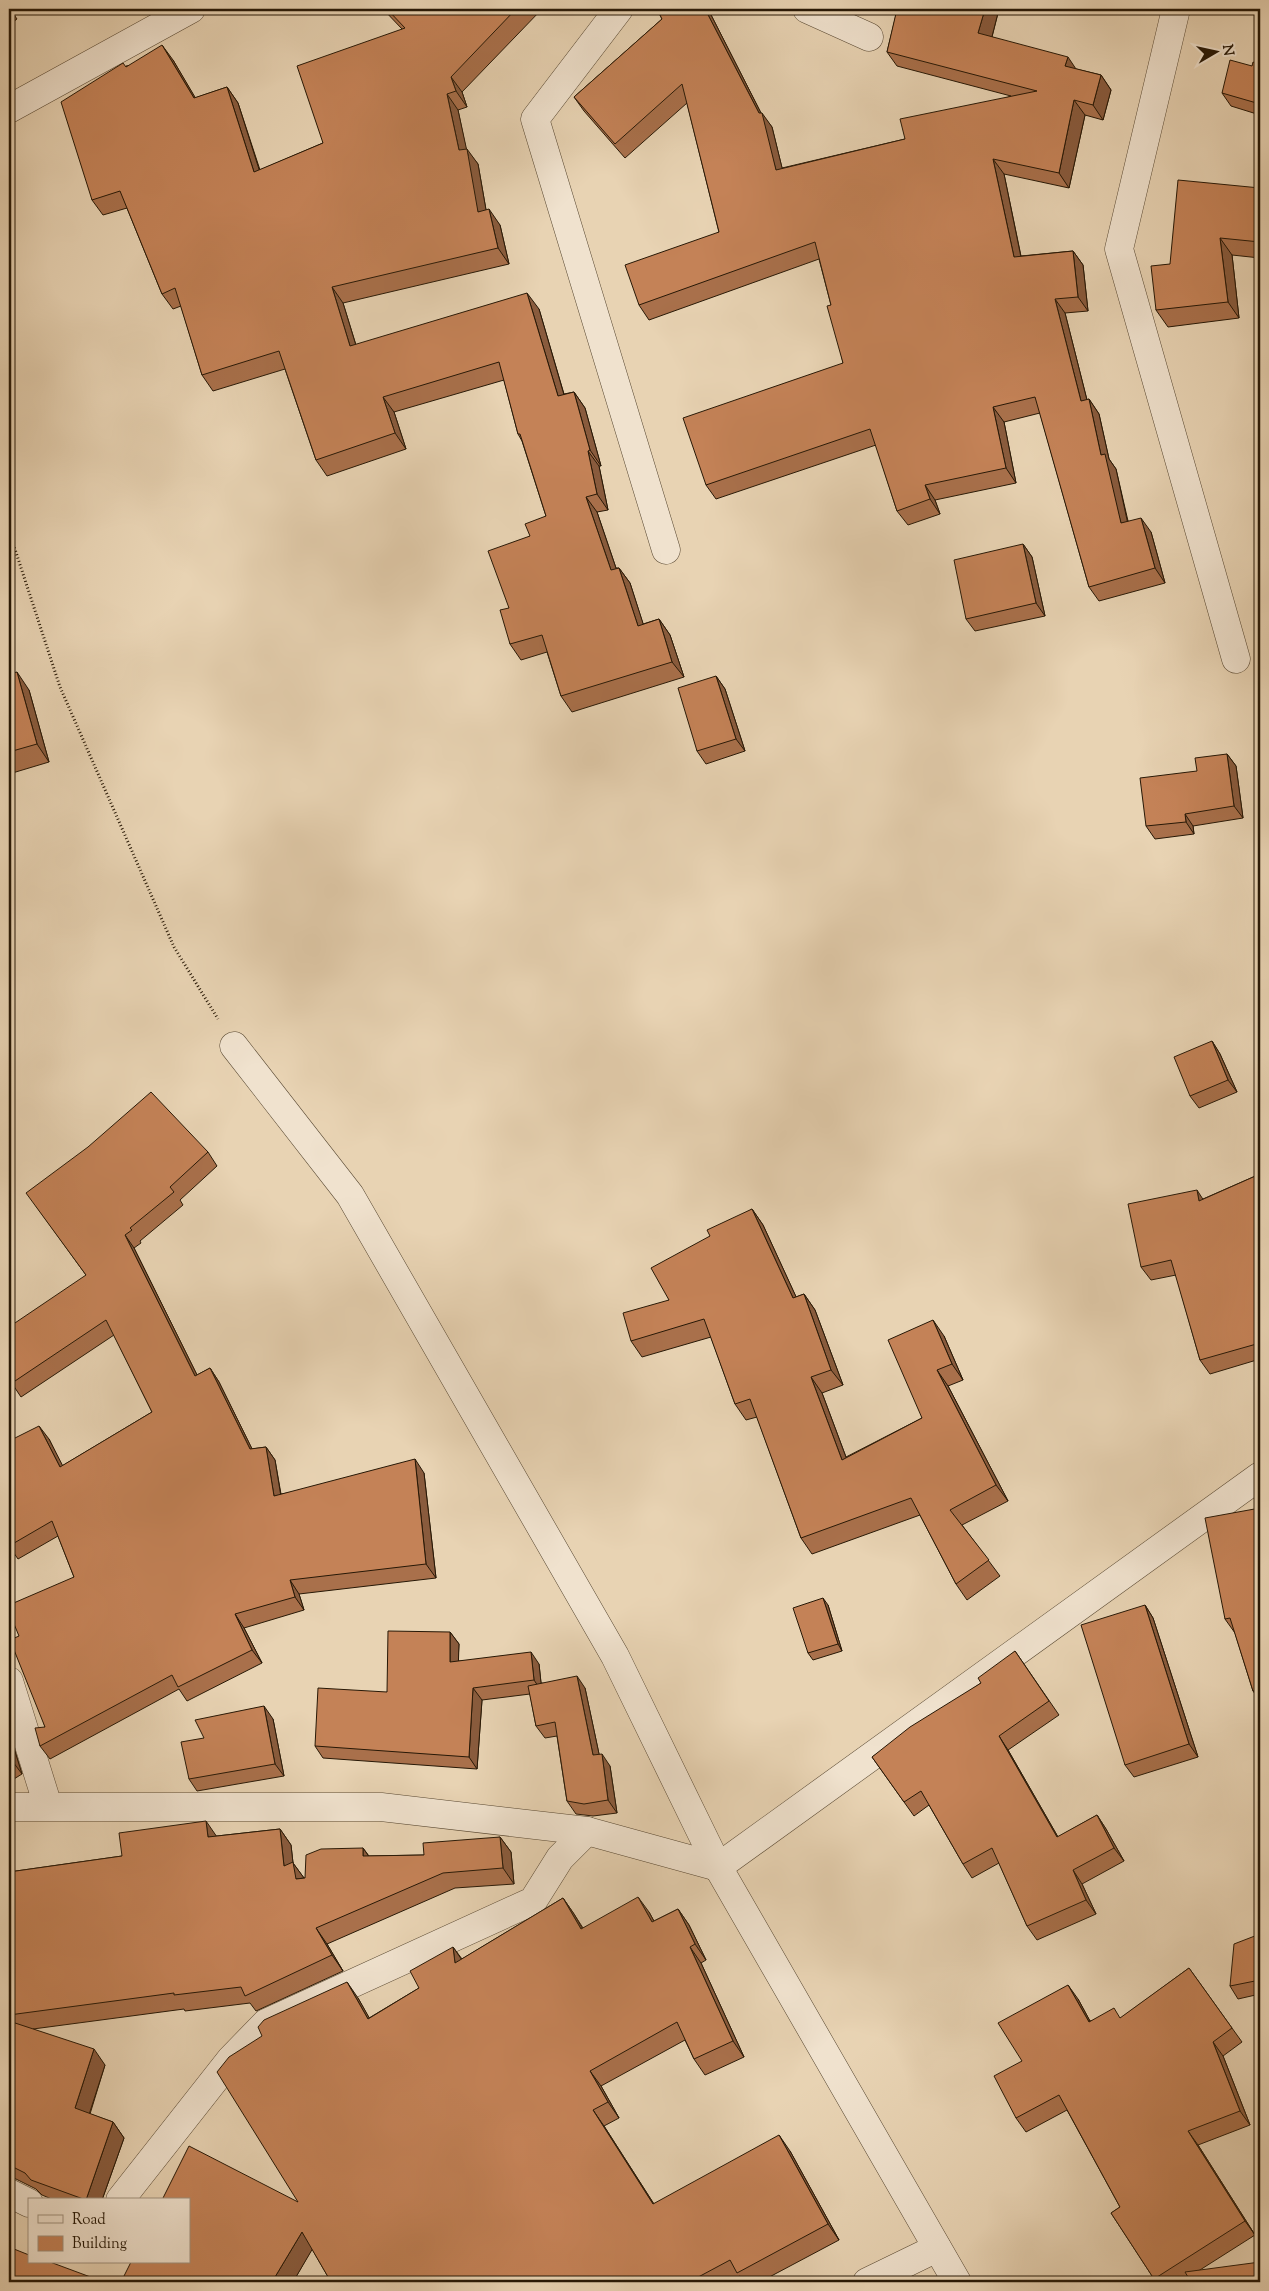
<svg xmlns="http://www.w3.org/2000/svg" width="1269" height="2291" font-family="'Sorts Mill Goudy',serif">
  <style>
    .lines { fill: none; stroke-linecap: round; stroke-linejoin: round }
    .minor-casing { stroke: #574731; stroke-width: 29 }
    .path { stroke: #271806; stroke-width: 3; stroke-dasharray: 1 2.5; stroke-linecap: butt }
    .minor { stroke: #f0e2ce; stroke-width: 28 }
    .wall { fill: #a9704b; stroke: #271806 }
    .shaded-wall { fill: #895b3d; stroke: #271806 }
    .building { fill: #c48257; stroke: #271806 }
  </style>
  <rect width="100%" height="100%" fill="#e8d3b3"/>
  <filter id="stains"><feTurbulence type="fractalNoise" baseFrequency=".004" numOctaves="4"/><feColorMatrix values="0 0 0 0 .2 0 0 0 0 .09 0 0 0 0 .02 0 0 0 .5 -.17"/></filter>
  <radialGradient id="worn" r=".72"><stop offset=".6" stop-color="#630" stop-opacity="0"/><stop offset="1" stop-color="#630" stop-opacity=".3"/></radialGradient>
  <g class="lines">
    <defs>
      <g id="minor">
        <polyline points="619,9 535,119 666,550"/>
        <polyline points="807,9 869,37"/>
        <polyline points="1176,9 1119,249 1236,659"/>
        <polyline points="9,109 191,9"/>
        <polyline points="234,1046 350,1195 615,1656 718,1867 957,2282"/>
        <polyline points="9,1681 48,1806"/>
        <polyline points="9,1807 381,1807 587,1831 718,1867 1260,1476"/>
        <polyline points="9,2193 29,2203"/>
        <polyline points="120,2200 231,2059 266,2023 533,1901 560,1858 587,1831"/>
        <polyline points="867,2282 937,2248"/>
      </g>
    </defs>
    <!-- minor casing -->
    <use href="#minor" class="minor-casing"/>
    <!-- path -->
    <polyline class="path" points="9,531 60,687 174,947 218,1019"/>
    <!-- minor -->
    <use href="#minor" class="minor"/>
  </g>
  <!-- wall -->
  <g class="wall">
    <polygon points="9,9 10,9 17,19 9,25"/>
    <polygon points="383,9 542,9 462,92 467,107 458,110 466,149 478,164 486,210 500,225 509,264 343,303 356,345 539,309 564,394 574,392 585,408 601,466 599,466 608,510 597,512 616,568 619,568 630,583 643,624 659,619 670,635 684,677 572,712 561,696 547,652 521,660 510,644 509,608 530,536 546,516 522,441 518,434 504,380 394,412 406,449 327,476 316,460 285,369 213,391 202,375 181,306 173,309 162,294 127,208 103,215 92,200 126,66 173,60 195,98 227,87 238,103 260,170 323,143 402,29"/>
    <polygon points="657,9 708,9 761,113 772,127 782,168 905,139 1011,96 897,66 887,52 896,15 882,9 999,9 992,37 1076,69 1101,75 1111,90 1103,120 1085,115 1069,188 1004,174 1021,256 1073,251 1083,265 1088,311 1065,313 1087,400 1089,399 1099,414 1109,459 1116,469 1128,521 1151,532 1165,583 1099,601 1089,587 1040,413 1004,422 1016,483 935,500 940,514 908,525 897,511 876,445 716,499 706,485 843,363 831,305 819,259 649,320 639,305 719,232 687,103 625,158 584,111 574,97 662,19"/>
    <polygon points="1260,65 1260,115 1231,106 1222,93 1252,66"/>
    <polygon points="1260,188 1260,258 1232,255 1239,318 1168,327 1156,310 1170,264"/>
    <polygon points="1023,544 1032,557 1045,616 975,631 966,619"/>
    <polygon points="9,674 29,690 49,762 9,774"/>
    <polygon points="716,676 725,689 745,751 706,764 697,751"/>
    <polygon points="1227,754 1236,766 1243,818 1193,826 1194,834 1155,839 1146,826 1197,771"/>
    <polygon points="1212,1041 1220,1054 1237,1092 1199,1108 1190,1096"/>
    <polygon points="208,1152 217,1166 180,1200 183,1205 140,1241 141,1243 134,1248 197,1375 210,1368 219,1382 252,1449 266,1447 275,1460 281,1494 424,1473 436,1578 299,1594 304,1610 244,1628 262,1663 187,1701 179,1689 50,1759 40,1746 45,1727 19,1636 74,1577 58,1536 18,1559 9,1546 49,1439 62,1466 152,1412 114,1335 21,1397 9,1379 86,1275 36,1206"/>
    <polygon points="1260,1174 1260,1359 1210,1374 1200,1360 1176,1275 1151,1280 1141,1267 1203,1199"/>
    <polygon points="752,1209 763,1225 796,1297 804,1294 815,1310 843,1385 822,1393 846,1457 922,1418 944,1336 963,1380 948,1386 1008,1501 962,1525 1000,1576 967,1600 956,1584 920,1515 812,1554 801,1538 757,1417 746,1420 735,1404 711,1337 642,1357 631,1341 669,1300 710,1236"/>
    <polygon points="1260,1508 1260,1701 1253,1691 1235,1633 1225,1619"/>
    <polygon points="828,1605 842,1651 813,1660 808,1653"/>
    <polygon points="1145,1605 1153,1618 1198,1757 1134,1777 1125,1765"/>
    <polygon points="450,1632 459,1644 458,1661 539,1664 541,1683 585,1688 599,1754 610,1766 617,1813 593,1816 576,1814 567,1801 557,1736 545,1738 536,1726 530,1694 482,1700 477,1769 323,1758 315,1746 387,1692"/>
    <polygon points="1015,1651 1059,1715 1008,1750 1058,1837 1097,1815 1106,1829 1124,1861 1082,1884 1096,1914 1037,1940 1027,1926 999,1863 972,1878 963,1864 929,1805 914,1816 872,1757 981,1683"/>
    <polygon points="273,1719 284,1776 197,1791 189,1779 204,1738"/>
    <polygon points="9,1740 13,1745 22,1774 9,1782"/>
    <polygon points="280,1829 291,1845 293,1863 304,1878 305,1878 363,1848 369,1856 424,1855 500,1837 511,1852 514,1884 455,1888 327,1944 343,1971 256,2011 250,2003 185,2011 184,2009 33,2029 105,2065 90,2114 113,2122 124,2138 102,2200 54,2200 42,2195 36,2189 16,2179 9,2177 9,1872 122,1856 217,1836"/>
    <polygon points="563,1898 574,1914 583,1928 649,1912 654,1921 678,1909 689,1925 706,1960 701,1963 744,2057 705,2075 694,2059 685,2040 601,2086 619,2118 604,2126 654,2204 790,2151 839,2240 760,2282 744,2282 740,2276 729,2282 331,2282 312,2249 293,2282 121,2282 298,2202 358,1998 369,2018 419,1988 453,1947 462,1959"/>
    <polygon points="1260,1934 1260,1994 1238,1999 1230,1986"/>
    <polygon points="1189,1968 1242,2042 1223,2056 1250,2125 1198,2145 1255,2235 1181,2282 1156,2282 1111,2213 1120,2207 1067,2110 1026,2132 1016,2118 1022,2061 1078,1999 1090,2021 1121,2018"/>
  </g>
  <!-- shaded-wall -->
  <g class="shaded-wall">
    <polygon points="705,9 708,9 762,115 762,113 772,127 786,184 776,170 759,113"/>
    <polygon points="985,9 999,9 989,48 978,33"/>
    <polygon points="162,45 173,60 205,114 194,98"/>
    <polygon points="1068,57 1078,72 1065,66"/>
    <polygon points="1101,75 1111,90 1103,120 1093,105"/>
    <polygon points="451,77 462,92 467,107 456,91"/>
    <polygon points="227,87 238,103 265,188 254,172"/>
    <polygon points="447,94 458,110 468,156 467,149 478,164 489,227 478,212 459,150"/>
    <polygon points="1074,100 1085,115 1069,188 1059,173"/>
    <polygon points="993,159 1004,174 1024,272 1014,257"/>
    <polygon points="489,209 500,225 509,264 498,248"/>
    <polygon points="1220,238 1232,255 1239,318 1228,302"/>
    <polygon points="1073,251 1083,265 1088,311 1078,297"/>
    <polygon points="332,287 343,303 361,362 350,346"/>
    <polygon points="527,293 539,309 569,412 558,396"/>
    <polygon points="1055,299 1065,313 1091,416 1081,401"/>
    <polygon points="574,392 585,408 601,466 590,450"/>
    <polygon points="383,397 394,412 406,449 395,433"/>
    <polygon points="1089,399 1099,414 1109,459 1116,469 1131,538 1121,523 1101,455"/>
    <polygon points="993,407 1004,422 1016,483 1006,468"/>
    <polygon points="588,451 599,466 608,510 597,494"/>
    <polygon points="925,485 935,500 940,514 930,499"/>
    <polygon points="586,497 597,512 622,586 611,570"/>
    <polygon points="1141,518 1151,532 1165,583 1155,568"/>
    <polygon points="1023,544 1032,557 1045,616 1036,603"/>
    <polygon points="619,568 630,583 649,642 638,626"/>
    <polygon points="659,619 670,635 684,677 672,662"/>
    <polygon points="17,672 29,690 49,762 37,744"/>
    <polygon points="716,676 725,689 745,751 736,739"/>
    <polygon points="1227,754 1236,766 1243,818 1234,806"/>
    <polygon points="1185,814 1193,826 1194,834 1186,822"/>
    <polygon points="1212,1041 1220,1054 1237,1092 1228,1080"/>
    <polygon points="1197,1190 1206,1204 1199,1201"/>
    <polygon points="752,1209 763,1225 804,1314 793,1298"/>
    <polygon points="125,1235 134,1248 204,1389 195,1376"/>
    <polygon points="804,1294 815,1310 843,1385 831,1370"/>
    <polygon points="933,1320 944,1336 963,1380 952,1364"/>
    <polygon points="210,1368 219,1382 259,1463 250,1449"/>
    <polygon points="937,1370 948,1386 1008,1501 996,1485"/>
    <polygon points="811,1377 822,1393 853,1476 842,1460"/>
    <polygon points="39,1426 49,1439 70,1480 60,1467"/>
    <polygon points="266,1447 275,1460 283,1509 274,1496"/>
    <polygon points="415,1459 424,1473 436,1578 426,1564"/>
    <polygon points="290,1580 299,1594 304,1610 295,1597"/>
    <polygon points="823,1598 828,1605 842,1651 838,1644"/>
    <polygon points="1145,1605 1153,1618 1198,1757 1189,1744"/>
    <polygon points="235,1614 244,1628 262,1663 252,1650"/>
    <polygon points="450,1632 459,1644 458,1674 450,1662"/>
    <polygon points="531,1652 539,1664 542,1692 534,1680"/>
    <polygon points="577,1676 585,1688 602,1768 593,1755"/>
    <polygon points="473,1688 482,1700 477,1769 469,1757"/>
    <polygon points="264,1706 273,1719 284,1776 275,1764"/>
    <polygon points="999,1736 1008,1750 1066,1851 1057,1837"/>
    <polygon points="9,1740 13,1745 22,1774 13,1762 9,1748"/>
    <polygon points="602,1754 610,1766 617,1813 608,1800"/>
    <polygon points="1097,1815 1106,1829 1124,1861 1114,1848"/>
    <polygon points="206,1821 217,1837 208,1837"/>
    <polygon points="280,1829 291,1845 293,1863 304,1878 296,1879 284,1866"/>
    <polygon points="500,1837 511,1852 514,1884 503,1868"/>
    <polygon points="363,1848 374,1864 363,1856"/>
    <polygon points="1073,1870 1082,1884 1096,1914 1086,1900"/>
    <polygon points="638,1897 649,1912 663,1938 652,1922"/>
    <polygon points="563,1898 574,1914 592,1945 581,1929"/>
    <polygon points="678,1909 689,1925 706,1960 695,1944"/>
    <polygon points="316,1928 327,1944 343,1971 332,1955"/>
    <polygon points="453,1947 464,1963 455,1963"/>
    <polygon points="690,1947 701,1963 744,2057 733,2041"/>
    <polygon points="347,1982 358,1998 379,2035 368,2019"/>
    <polygon points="1068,1985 1078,1999 1098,2036 1089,2022"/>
    <polygon points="1213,2042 1223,2056 1250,2125 1240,2111"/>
    <polygon points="94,2049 105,2065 86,2124 75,2108"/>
    <polygon points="590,2071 601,2086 619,2118 608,2102"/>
    <polygon points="593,2110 604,2126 664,2220 653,2204"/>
    <polygon points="113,2122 124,2138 102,2200 86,2200"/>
    <polygon points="1188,2131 1198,2145 1255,2235 1245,2221"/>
    <polygon points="779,2135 790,2151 839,2240 828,2224"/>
    <polygon points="302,2232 313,2248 293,2282 272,2282"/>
  </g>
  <!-- building -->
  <g class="building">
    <polygon points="387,9 516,9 451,77 456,91 447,94 459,150 467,149 478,212 489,209 498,248 332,287 350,346 527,293 558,396 574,392 590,450 588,451 597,494 586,497 611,570 619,568 638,626 659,619 672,662 561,696 542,635 510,644 500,610 509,608 488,551 530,536 525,524 546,516 520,434 518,434 499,362 383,397 395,433 316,460 279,351 202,375 175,288 162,294 120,191 92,200 61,102 123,63 126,67 162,45 194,98 227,87 254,172 323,143 297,66 405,28"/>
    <polygon points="657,9 705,9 759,113 762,113 776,170 905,139 900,119 1037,91 887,52 897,9 985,9 978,33 1068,57 1065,66 1101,75 1093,105 1074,100 1059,173 993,159 1014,257 1073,251 1078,297 1055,299 1081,401 1089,399 1101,455 1105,454 1121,523 1141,518 1155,568 1089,587 1035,397 993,407 1006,468 925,485 930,499 897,511 870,429 706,485 683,418 843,363 827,306 831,305 815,242 639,305 625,265 719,232 682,84 615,144 574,97 662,19"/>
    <polygon points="1230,60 1252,66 1253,62 1260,65 1260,104 1222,93"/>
    <polygon points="1178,180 1260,188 1260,242 1220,238 1228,302 1156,310 1151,266 1170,264"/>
    <polygon points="1023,544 1036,603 966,619 954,560"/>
    <polygon points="17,672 37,744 9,752 9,674"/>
    <polygon points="716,676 736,739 697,751 678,688"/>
    <polygon points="1227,754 1234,806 1185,814 1186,822 1146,826 1140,778 1197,771 1195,758"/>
    <polygon points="1212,1041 1228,1080 1190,1096 1174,1057"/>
    <polygon points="151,1092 208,1152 170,1187 174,1192 130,1228 132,1230 125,1235 195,1376 210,1368 250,1449 266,1447 274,1496 415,1459 426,1564 290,1580 295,1597 235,1614 252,1650 178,1687 172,1675 40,1746 35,1728 45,1727 10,1640 19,1636 9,1612 9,1605 74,1577 52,1521 9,1546 9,1441 39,1426 60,1467 152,1412 106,1320 12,1383 9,1379 9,1327 86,1275 26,1193 88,1147"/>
    <polygon points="1260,1174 1260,1343 1200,1360 1171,1260 1141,1267 1128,1204 1197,1190 1199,1201"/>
    <polygon points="752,1209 793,1298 804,1294 831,1370 811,1377 842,1460 922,1418 888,1340 933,1320 952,1364 937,1370 996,1485 950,1510 989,1560 956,1584 911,1498 801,1538 750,1399 735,1404 704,1319 631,1341 623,1313 669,1300 651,1268 710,1236 707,1230"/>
    <polygon points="1260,1508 1260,1689 1253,1691 1230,1618 1225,1619 1205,1518"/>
    <polygon points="823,1598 838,1644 808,1653 793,1608"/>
    <polygon points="1145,1605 1189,1744 1125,1765 1081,1625"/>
    <polygon points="388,1631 450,1632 450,1662 531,1652 534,1680 473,1688 469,1757 315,1746 318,1688 387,1692"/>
    <polygon points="1015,1651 1049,1701 999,1736 1057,1837 1097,1815 1114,1848 1073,1870 1086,1900 1027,1926 992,1848 963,1864 921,1791 904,1802 872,1757 910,1727 981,1683 978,1678"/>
    <polygon points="577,1676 593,1755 602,1754 608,1800 584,1804 567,1801 555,1722 536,1726 528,1686"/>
    <polygon points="264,1706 275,1764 189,1779 181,1742 204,1738 195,1720"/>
    <polygon points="9,1748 13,1762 9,1764"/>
    <polygon points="206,1821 208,1837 280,1829 284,1866 293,1862 296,1879 305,1878 306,1855 321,1849 363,1848 363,1856 424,1855 423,1843 500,1837 503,1868 443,1873 316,1928 332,1955 245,1996 241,1987 174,1995 174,1993 9,2015 9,1872 122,1856 119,1833"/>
    <polygon points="638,1897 652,1922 678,1909 695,1944 690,1947 733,2041 694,2059 677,2022 590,2071 608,2102 593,2110 653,2204 779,2135 828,2224 737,2273 730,2260 689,2282 331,2282 302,2232 272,2282 121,2282 131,2262 189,2262 189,2200 162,2200 189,2146 298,2202 217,2072 229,2057 262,2036 258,2027 264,2020 347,1982 368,2019 419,1988 410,1971 453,1947 455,1963 563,1898 581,1929"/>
    <polygon points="1260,1934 1260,1980 1230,1986 1234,1944"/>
    <polygon points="1189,1968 1232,2028 1213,2042 1240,2111 1188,2131 1245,2221 1154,2279 1111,2213 1120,2207 1059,2095 1016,2118 994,2076 1022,2061 998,2023 1068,1985 1089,2022 1114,2008 1120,2018"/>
    <polygon points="9,2021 94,2049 75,2108 113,2122 86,2200 31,2180 25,2173 9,2165"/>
    <polygon points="9,2247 29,2255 29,2262 50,2262 104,2282 9,2282"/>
    <polygon points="1260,2262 1260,2282 1191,2282 1185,2272"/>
  </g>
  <!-- margin -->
  <rect width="1269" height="2291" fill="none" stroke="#e8d3b3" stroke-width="30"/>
  <rect x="10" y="10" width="1249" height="2271" fill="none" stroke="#271806" stroke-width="2.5"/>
  <rect x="15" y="15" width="1239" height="2261" fill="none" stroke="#271806"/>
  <!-- legend -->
  <rect x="28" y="2198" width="162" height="65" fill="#f0e2ce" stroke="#a0917e"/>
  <rect x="38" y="2215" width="25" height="8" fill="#f0e2ce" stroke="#a0917e"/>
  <text x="72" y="2224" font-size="15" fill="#271806">Road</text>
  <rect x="38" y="2236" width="25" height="15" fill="#c48257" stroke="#a0917e"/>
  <text x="72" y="2248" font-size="15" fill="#271806">Building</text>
  <!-- north arrow -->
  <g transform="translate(1216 52) rotate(81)" stroke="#f0e2ce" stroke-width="4" paint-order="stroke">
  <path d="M0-4L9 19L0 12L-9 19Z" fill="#271806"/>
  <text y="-8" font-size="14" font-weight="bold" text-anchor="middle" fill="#271806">N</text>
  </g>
  <rect width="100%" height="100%" filter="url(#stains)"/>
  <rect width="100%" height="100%" fill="url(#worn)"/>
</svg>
